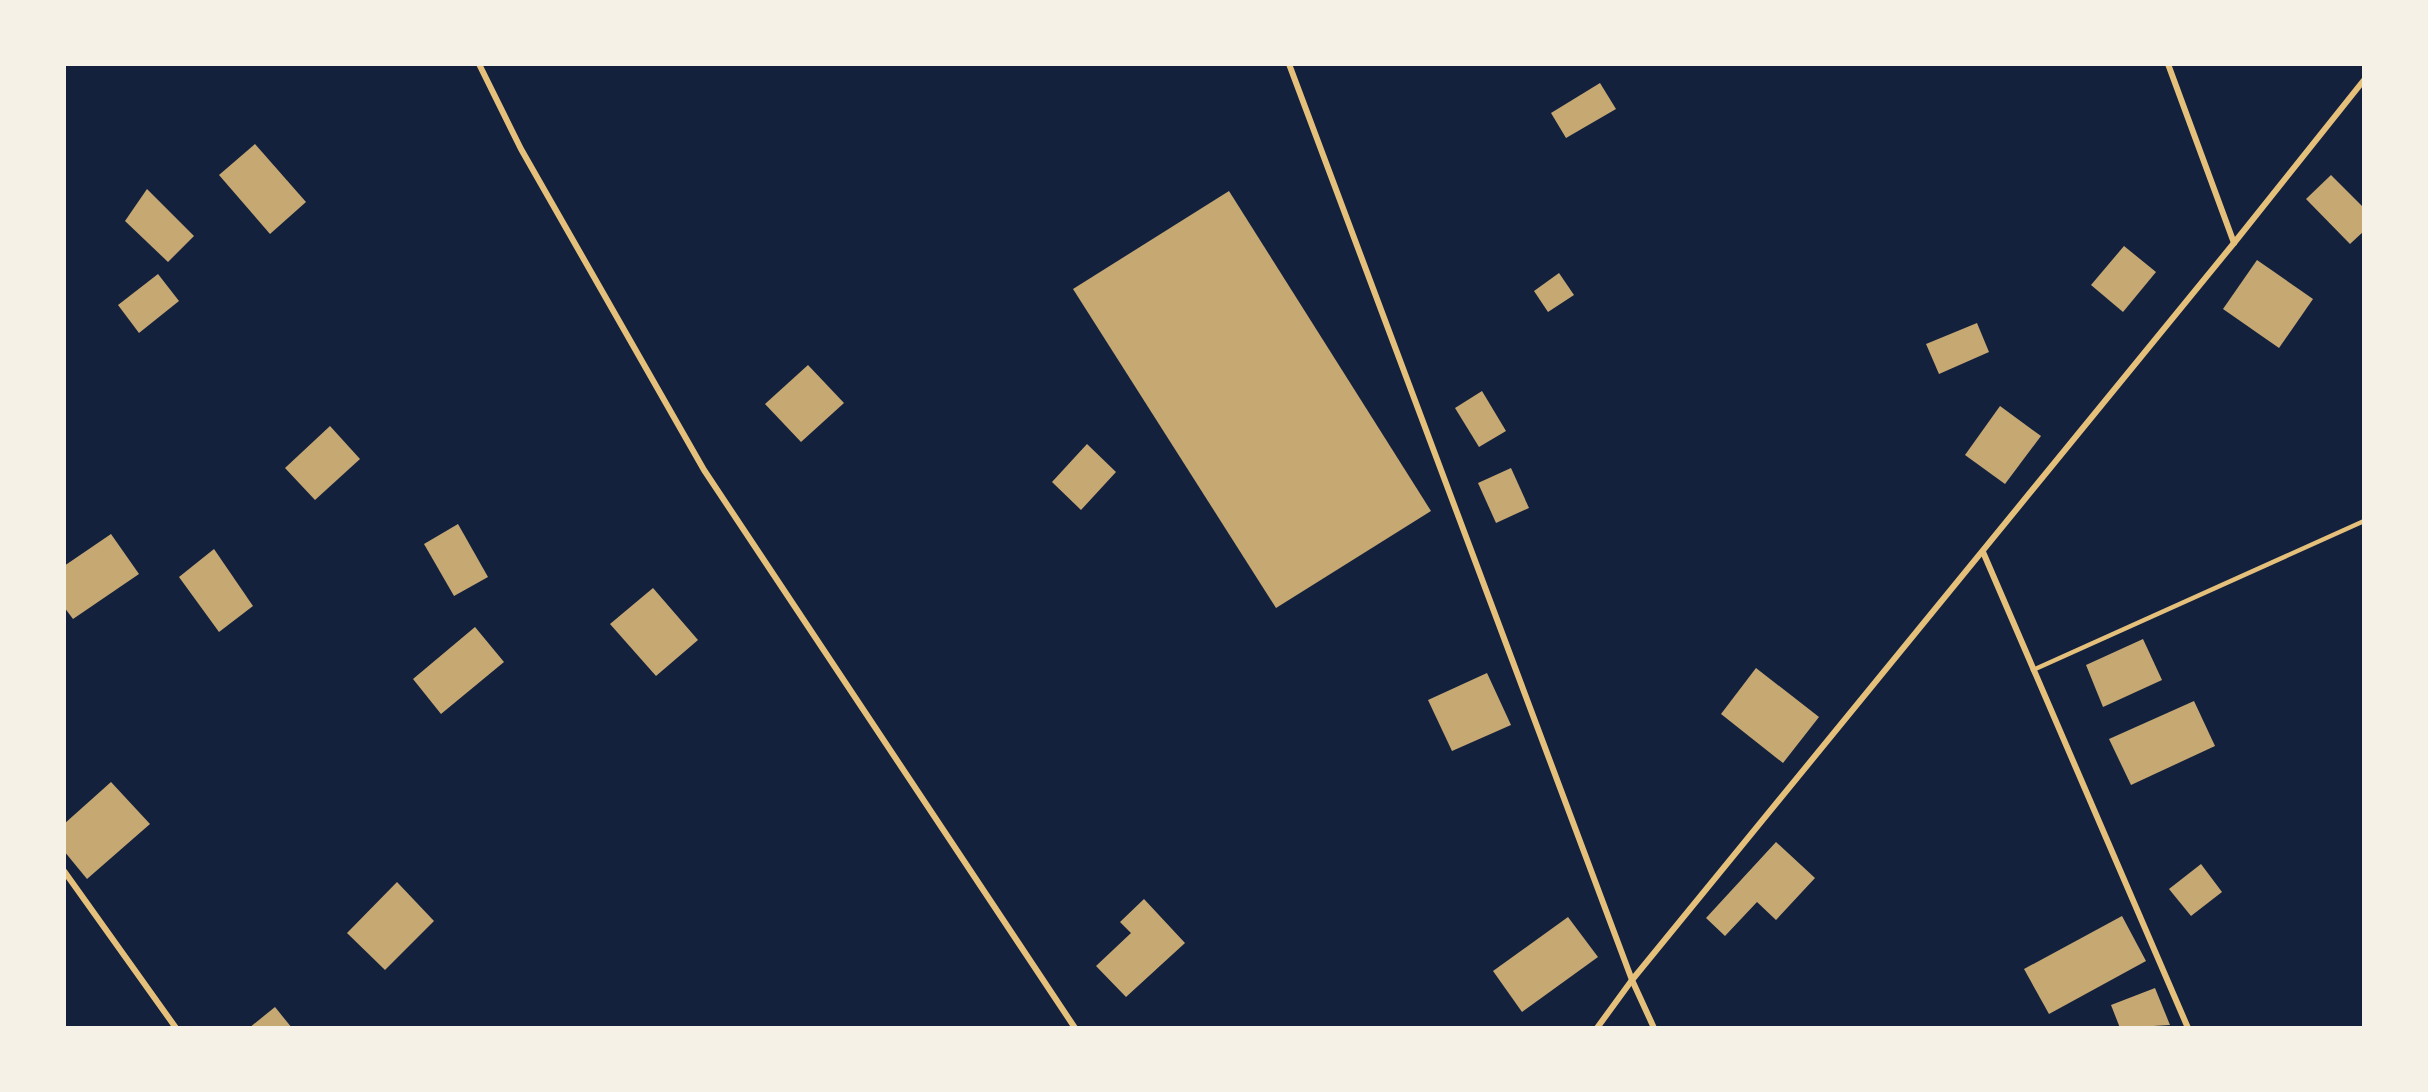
<svg xmlns="http://www.w3.org/2000/svg" width="2428" height="1092" font-family="'Roboto Serif',serif">
  <style>
    .building { fill: #c6a872 }
    .lines { fill: none; stroke-linecap: round; stroke-linejoin: round }
    .service { stroke: #e5c07b; stroke-width: 4.5 }
    .minor { stroke: #e5c07b; stroke-width: 6 }
  </style>
  <rect width="100%" height="100%" fill="#14213d"/>
  <!-- building -->
  <g class="building">
    <polygon points="1600,83 1616,109 1566,138 1551,113"/>
    <polygon points="255,144 306,202 270,234 219,175"/>
    <polygon points="2331,175 2364,208 2364,231 2350,244 2306,199"/>
    <polygon points="147,189 194,236 168,262 125,221"/>
    <polygon points="1229,191 1431,511 1276,608 1073,289"/>
    <polygon points="2124,246 2156,272 2123,312 2091,285"/>
    <polygon points="2257,260 2313,299 2279,348 2223,309"/>
    <polygon points="1559,273 1574,295 1548,312 1534,291"/>
    <polygon points="158,274 179,301 139,333 118,305"/>
    <polygon points="1977,323 1989,352 1939,374 1926,344"/>
    <polygon points="808,365 844,403 801,442 765,404"/>
    <polygon points="1482,391 1506,431 1479,447 1455,408"/>
    <polygon points="2000,406 2041,436 2005,484 1965,455"/>
    <polygon points="330,426 360,459 315,500 285,468"/>
    <polygon points="1087,444 1116,472 1081,510 1052,482"/>
    <polygon points="1511,468 1529,508 1496,523 1478,483"/>
    <polygon points="458,524 488,577 454,596 424,544"/>
    <polygon points="111,534 139,574 73,619 64,607 64,566"/>
    <polygon points="214,549 253,606 219,632 179,577"/>
    <polygon points="653,588 698,640 656,676 610,624"/>
    <polygon points="475,627 504,662 441,714 413,679"/>
    <polygon points="2143,639 2162,680 2103,707 2086,665"/>
    <polygon points="1756,668 1819,717 1783,763 1721,714"/>
    <polygon points="1487,673 1511,725 1452,751 1428,700"/>
    <polygon points="2194,701 2215,746 2131,785 2109,739"/>
    <polygon points="111,782 150,824 87,879 64,851 64,824"/>
    <polygon points="1776,842 1815,878 1776,920 1757,902 1725,936 1706,918"/>
    <polygon points="2201,864 2222,892 2191,916 2169,889"/>
    <polygon points="397,882 434,921 385,970 347,933"/>
    <polygon points="1144,899 1185,943 1126,997 1096,966 1131,933 1120,922"/>
    <polygon points="2122,916 2146,961 2049,1014 2024,969"/>
    <polygon points="1568,917 1598,957 1522,1012 1493,971"/>
    <polygon points="2155,988 2170,1025 2120,1028 2111,1005"/>
    <polygon points="275,1007 292,1028 249,1028"/>
  </g>
  <g class="lines">
    <!-- service -->
    <polyline class="service" points="2033,670 2364,521"/>
    <!-- minor -->
    <g class="minor">
      <polyline points="479,64 521,149 704,470 1075,1028"/>
      <polyline points="1289,64 1632,980 1654,1028"/>
      <polyline points="2168,64 2234,243"/>
      <polyline points="1983,552 2188,1028"/>
      <polyline points="64,871 176,1028"/>
      <polyline points="1597,1028 1632,980 2234,243 2364,80"/>
    </g>
  </g>
  <!-- border -->
  <rect width="2428" height="1092" fill="none" stroke="#f6f1e7" stroke-width="132"/>
</svg>
